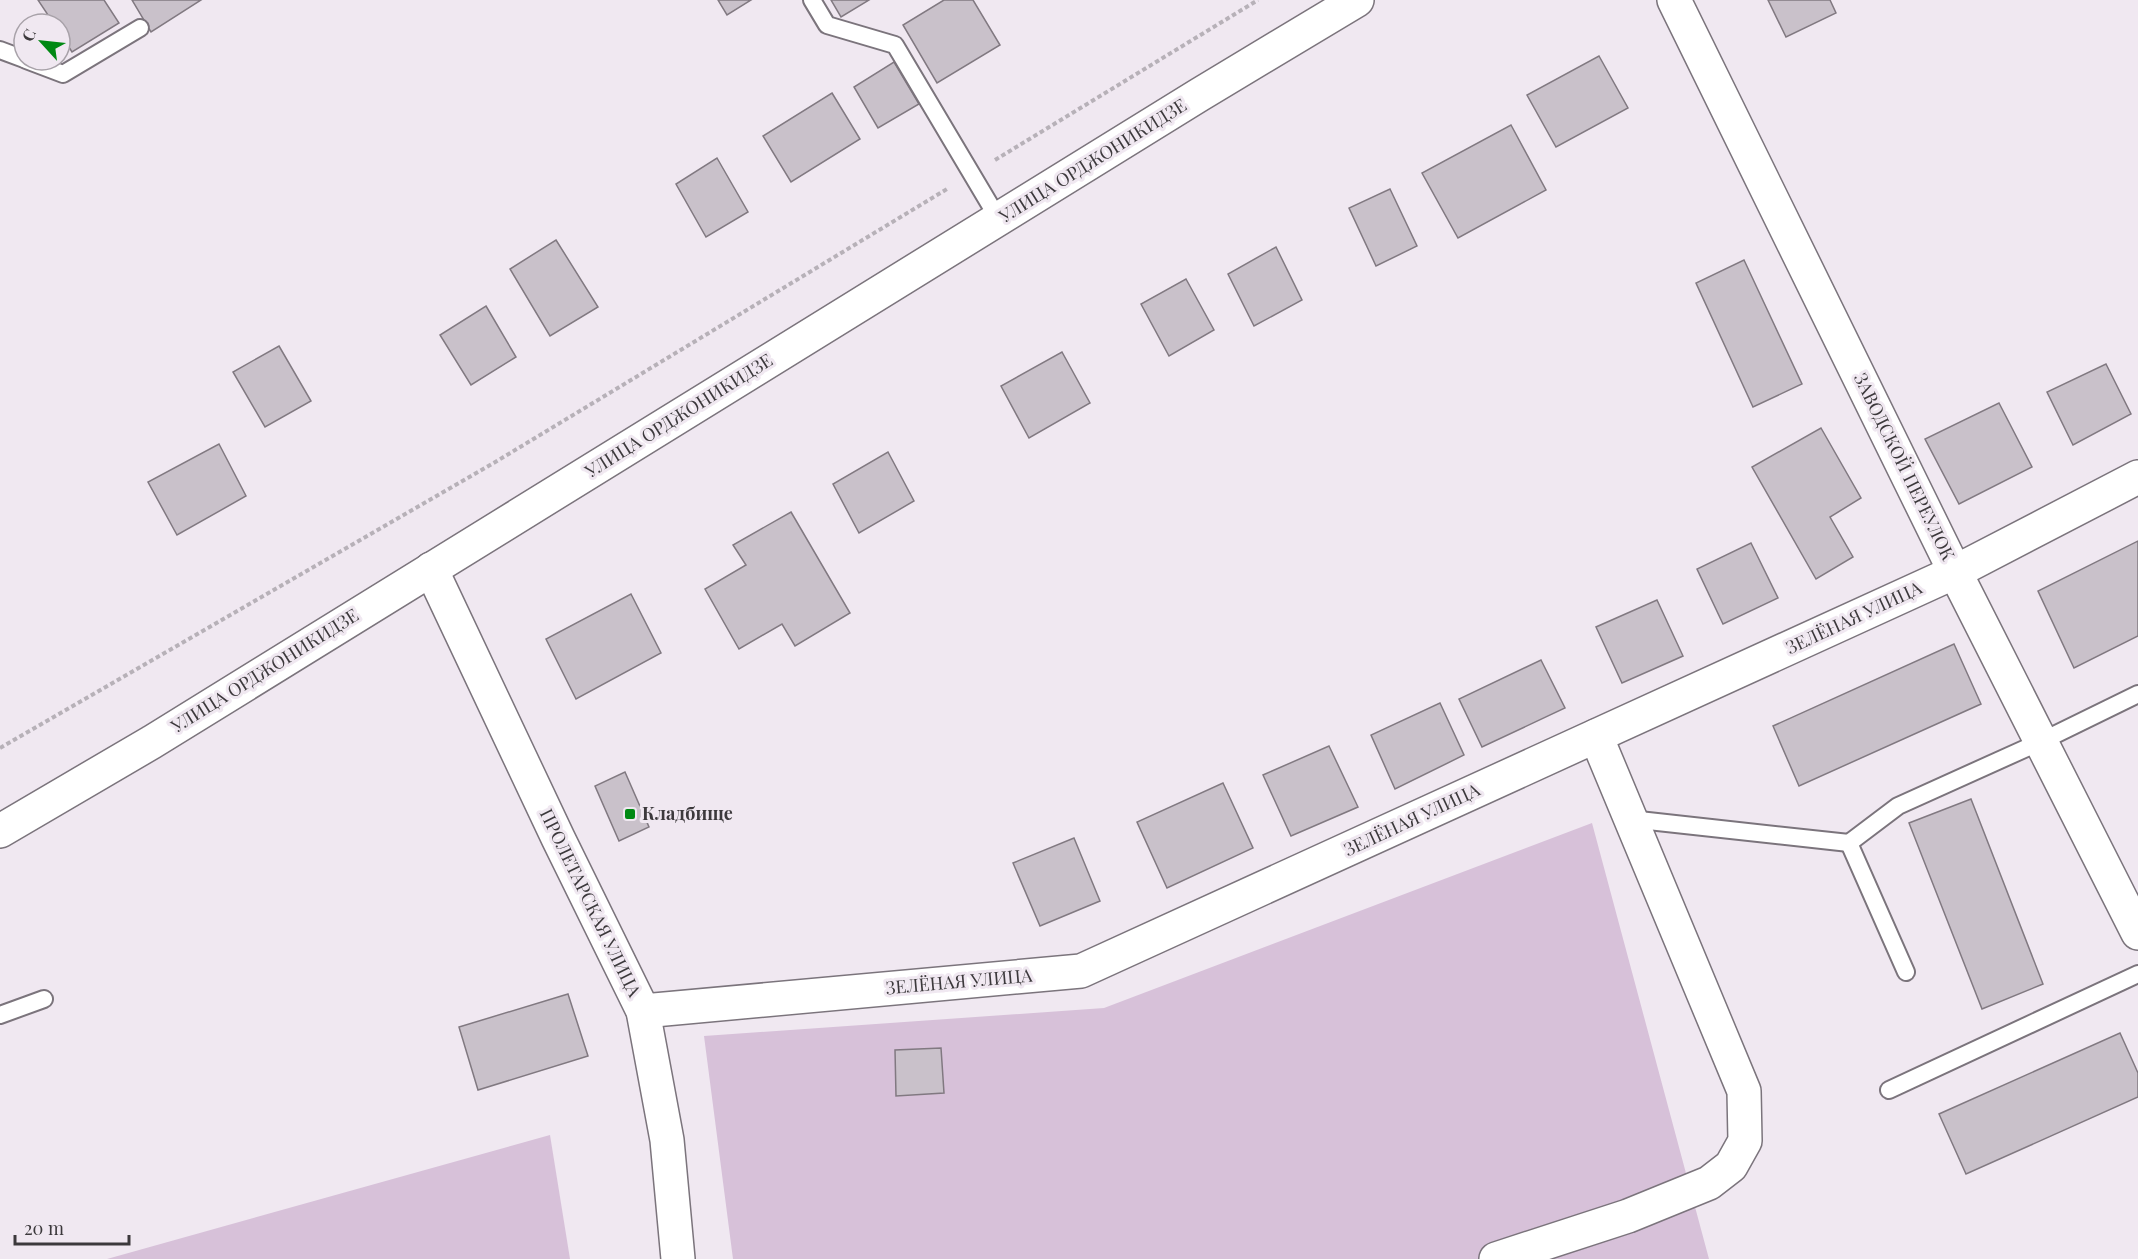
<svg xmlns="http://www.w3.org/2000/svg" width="2138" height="1259" font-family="'Playfair Display',serif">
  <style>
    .green { fill: #d7c1d9 }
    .building { fill: #c9c1ca; stroke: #817981; stroke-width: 1.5 }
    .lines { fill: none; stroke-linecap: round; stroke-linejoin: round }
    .service-casing { stroke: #7b747c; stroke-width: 20 }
    .minor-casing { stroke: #7b747c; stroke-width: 36 }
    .tertiary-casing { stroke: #7b747c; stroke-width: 36 }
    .secondary-casing { stroke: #7b747c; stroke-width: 36 }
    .path { stroke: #b7b1b8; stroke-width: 4; stroke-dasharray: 4.5 3; stroke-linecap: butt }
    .service { stroke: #fff; stroke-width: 16 }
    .minor { stroke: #fff; stroke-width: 33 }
    .tertiary { stroke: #fff; stroke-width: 33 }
    .secondary { stroke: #fff; stroke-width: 33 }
    .poi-dot { fill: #008913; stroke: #f0e8f1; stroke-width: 2 }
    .labels { text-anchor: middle; stroke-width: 6; stroke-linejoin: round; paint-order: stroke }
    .street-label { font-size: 18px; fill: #3c393c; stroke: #f0e8f1 }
    .poi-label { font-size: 18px; font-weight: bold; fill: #3c393c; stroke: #f0e8f1; text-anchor: start }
  </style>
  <rect width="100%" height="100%" fill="#f0e8f1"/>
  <!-- green -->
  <g class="green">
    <polygon points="1592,823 1709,1259 733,1259 704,1036 1104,1008"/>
    <polygon points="550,1135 570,1259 107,1259"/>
  </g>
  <!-- building -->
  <g class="building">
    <polygon points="38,0 104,0 119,23 72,52 60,33 60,24 54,24"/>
    <polygon points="132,0 201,0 151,32"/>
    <polygon points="718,0 751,0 727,15"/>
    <polygon points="831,0 869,0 841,17"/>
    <polygon points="944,0 973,0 1000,45 937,83 903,25"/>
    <polygon points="1768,0 1830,0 1836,13 1786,37"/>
    <polygon points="1599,56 1628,108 1556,147 1527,95"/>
    <polygon points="894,62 919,104 878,128 854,87"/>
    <polygon points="832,93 860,139 791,182 763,136"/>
    <polygon points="1511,125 1546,190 1458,238 1422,173"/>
    <polygon points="717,158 748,212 706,237 676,184"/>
    <polygon points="1390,189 1417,246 1376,266 1349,208"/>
    <polygon points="556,240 598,307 550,336 510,269"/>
    <polygon points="1276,247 1302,300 1254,326 1228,274"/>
    <polygon points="1744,260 1802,384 1753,407 1696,283"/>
    <polygon points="1186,279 1214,330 1169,356 1141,304"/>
    <polygon points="486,306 516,357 471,385 440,335"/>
    <polygon points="279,346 311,401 265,427 233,372"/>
    <polygon points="1062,352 1090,403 1029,438 1001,386"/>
    <polygon points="2106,364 2131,414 2073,445 2047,392"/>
    <polygon points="1999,403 2032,467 1959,504 1925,439"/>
    <polygon points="1821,428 1861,498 1830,517 1853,557 1816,579 1752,467"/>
    <polygon points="219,444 246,496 177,535 148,482"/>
    <polygon points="888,452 914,501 859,533 833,484"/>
    <polygon points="791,512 850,613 795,646 782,624 739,649 705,589 746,565 733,545"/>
    <polygon points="2138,541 2138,636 2074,668 2038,591"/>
    <polygon points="1751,543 1778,598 1723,624 1697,569"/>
    <polygon points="631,594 661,653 576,699 546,639"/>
    <polygon points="1657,600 1683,656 1622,683 1596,627"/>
    <polygon points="1954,644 1981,704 1799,786 1773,726"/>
    <polygon points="1541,660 1565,708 1482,747 1459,699"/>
    <polygon points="1440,703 1464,755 1395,789 1371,735"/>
    <polygon points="1329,746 1358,807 1291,836 1263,775"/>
    <polygon points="625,772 649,827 619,841 595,786"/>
    <polygon points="1223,783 1253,848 1167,888 1137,822"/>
    <polygon points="1971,799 2043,984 1982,1009 1909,823"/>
    <polygon points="1074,838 1100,901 1040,926 1013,863"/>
    <polygon points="568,994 588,1056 478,1090 459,1027"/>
    <polygon points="2120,1033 2138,1073 2138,1097 1966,1174 1939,1114"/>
    <polygon points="941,1048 944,1093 896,1096 895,1050"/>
  </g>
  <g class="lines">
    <defs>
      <g id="service">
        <polyline points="812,0 827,25 895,45 999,220"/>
        <polyline points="0,50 24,59"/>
        <polyline points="26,60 63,74 140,28"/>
        <polyline points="1630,819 1849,843"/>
        <polyline points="1906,972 1849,843 1898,806 2042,741 2138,694"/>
        <polyline points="0,1015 44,999"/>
        <polyline points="1889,1090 2138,974"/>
      </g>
      <g id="minor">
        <polyline points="1674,0 1955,572 2138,933"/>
        <polyline points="643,1011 1081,971 1955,572 2138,477"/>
        <polyline points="1496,1259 1628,1216 1709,1183 1731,1166 1745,1141 1744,1091 1596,736"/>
      </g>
      <polyline id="tertiary" points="431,569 558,838 643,1011 667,1140 678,1259"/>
      <polyline id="secondary" points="0,831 152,742 1199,95 1357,0"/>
    </defs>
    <!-- service casing -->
    <use href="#service" class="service-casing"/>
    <!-- minor casing -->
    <use href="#minor" class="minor-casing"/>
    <!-- tertiary casing -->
    <use href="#tertiary" class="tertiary-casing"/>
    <!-- secondary casing -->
    <use href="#secondary" class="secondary-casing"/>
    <!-- path -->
    <g class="path">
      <polyline points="995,160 1258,0"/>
      <polyline points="0,748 497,461 947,189"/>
    </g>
    <!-- service -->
    <use href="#service" class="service"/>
    <!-- minor -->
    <use href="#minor" class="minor"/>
    <!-- tertiary -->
    <use href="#tertiary" class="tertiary"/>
    <!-- secondary -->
    <use href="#secondary" class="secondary"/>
  </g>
  <!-- markers -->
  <rect class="poi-dot" x="624" y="808" width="12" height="12" rx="3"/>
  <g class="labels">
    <!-- street labels -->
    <g class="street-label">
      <text transform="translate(1093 161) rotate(-32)" y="6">УЛИЦА ОРДЖОНИКИДЗЕ</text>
      <text transform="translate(679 416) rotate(-32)" y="6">УЛИЦА ОРДЖОНИКИДЗЕ</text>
      <text transform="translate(1904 467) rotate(64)" y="6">ЗАВОДСКОЙ ПЕРЕУЛОК</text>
      <text transform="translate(1854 618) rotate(-25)" y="6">ЗЕЛЁНАЯ УЛИЦА</text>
      <text transform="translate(265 671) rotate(-32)" y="6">УЛИЦА ОРДЖОНИКИДЗЕ</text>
      <text transform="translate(1412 820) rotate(-25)" y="6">ЗЕЛЁНАЯ УЛИЦА</text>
      <text transform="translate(590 903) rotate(64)" y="6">ПРОЛЕТАРСКАЯ УЛИЦА</text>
      <text transform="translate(959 982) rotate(-5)" y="6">ЗЕЛЁНАЯ УЛИЦА</text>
    </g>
    <!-- poi labels -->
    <g class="poi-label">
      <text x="642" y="820">Кладбище</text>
    </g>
  </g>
  <!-- north arrow -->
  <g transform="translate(42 42) rotate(297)"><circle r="28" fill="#f0e8f1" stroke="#a8a2a9" stroke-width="1.5"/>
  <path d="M0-4.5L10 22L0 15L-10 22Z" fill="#008913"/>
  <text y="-9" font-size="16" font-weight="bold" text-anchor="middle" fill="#3c393c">С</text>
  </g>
  <!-- scale -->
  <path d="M15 1235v9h114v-9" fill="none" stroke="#3c393c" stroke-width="3"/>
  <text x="24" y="1235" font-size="18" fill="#3c393c" stroke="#f0e8f1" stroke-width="4.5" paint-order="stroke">20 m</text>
</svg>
